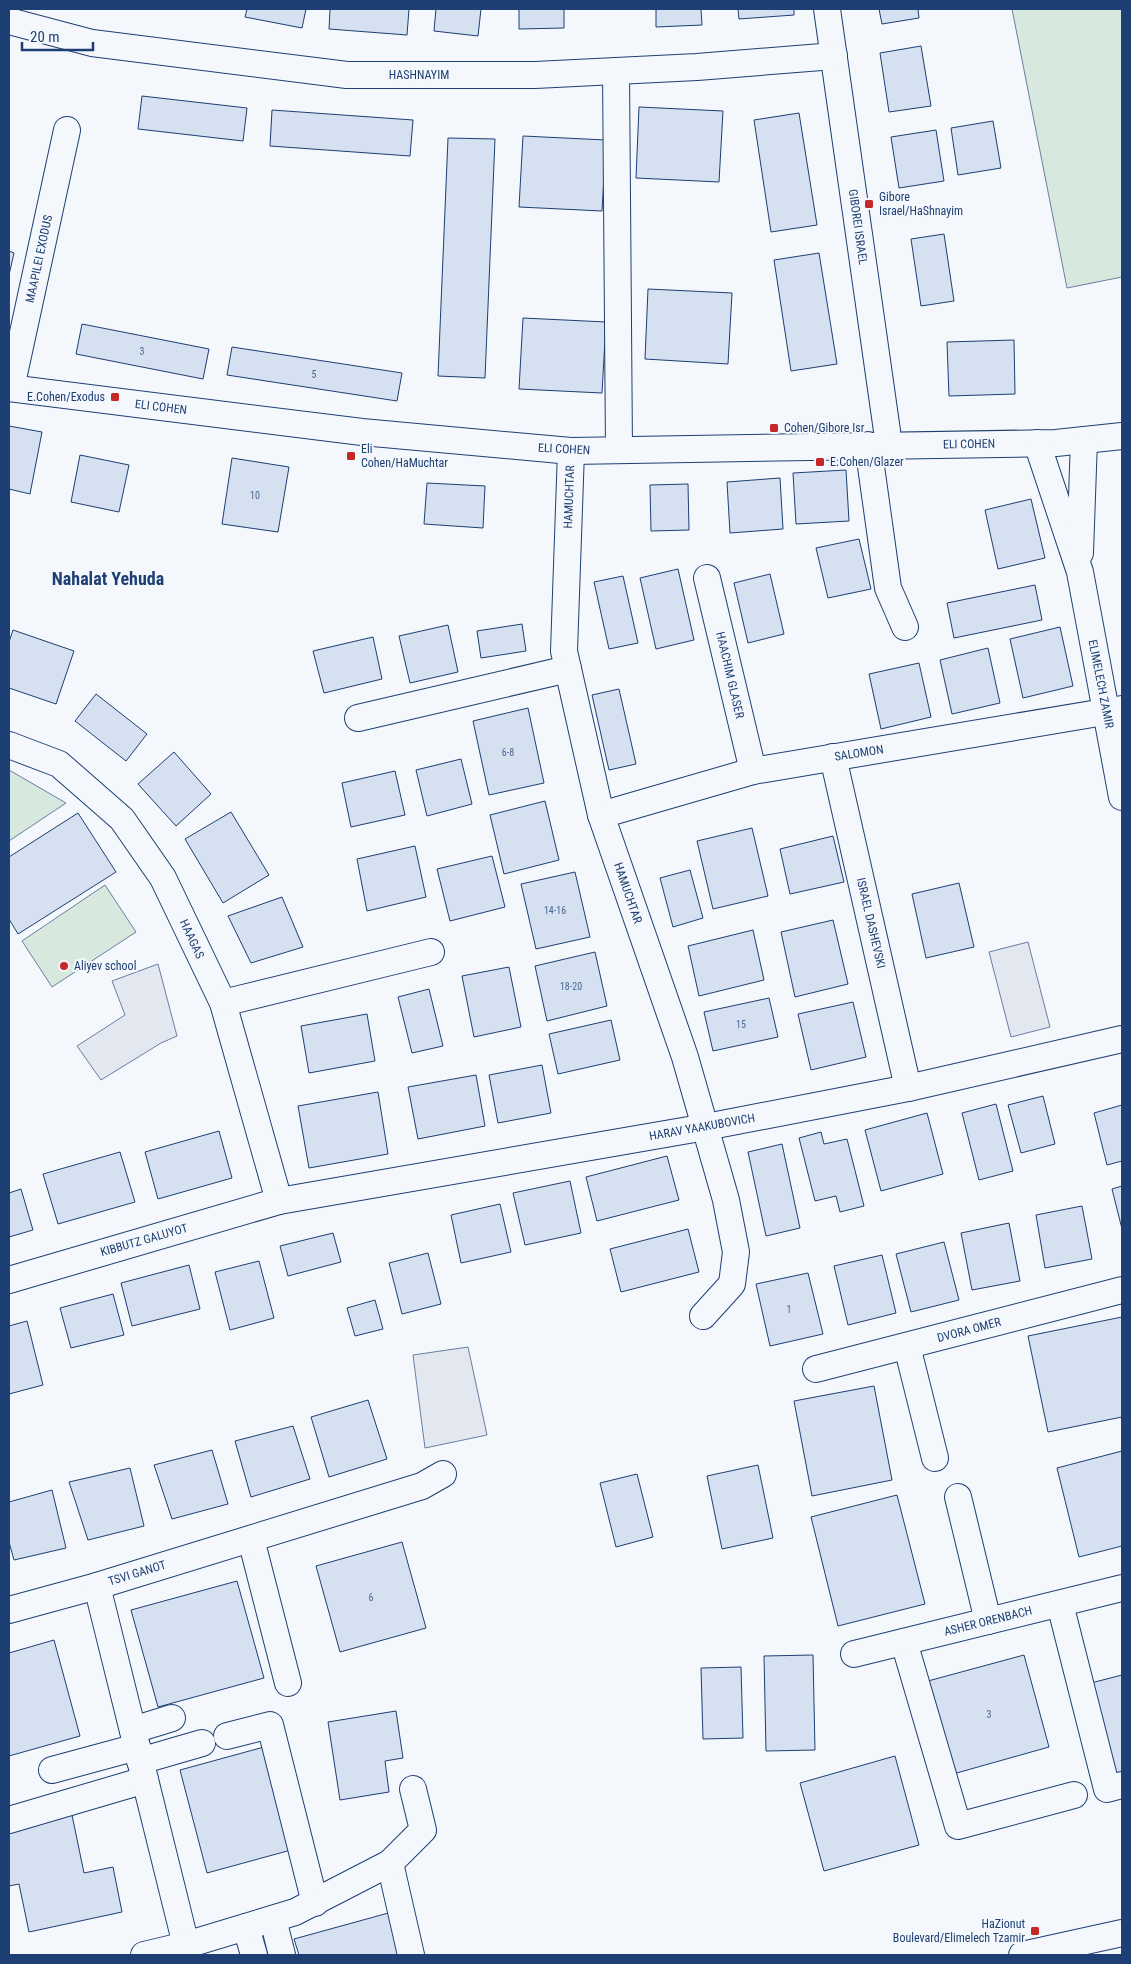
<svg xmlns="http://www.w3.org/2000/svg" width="1131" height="1964" font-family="'Roboto Condensed',sans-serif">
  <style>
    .green { fill: #d7e8df; stroke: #687fa3 }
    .parking { fill: #e3e8f0; stroke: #687fa3 }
    .building { fill: #d5e0f0; stroke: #1d3f73 }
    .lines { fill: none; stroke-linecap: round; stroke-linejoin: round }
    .minor-casing { stroke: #1d3f73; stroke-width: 28 }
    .minor { stroke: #f4f7fb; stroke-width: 26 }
    .poi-dot { fill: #c62828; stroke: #f4f7fb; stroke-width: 2 }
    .labels { text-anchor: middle; stroke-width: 4; stroke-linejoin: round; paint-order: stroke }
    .number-label { font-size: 10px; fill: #4b6792 }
    .street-label { font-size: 12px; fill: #1d3f73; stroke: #f4f7fb }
    .poi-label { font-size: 12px; fill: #1d3f73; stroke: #f4f7fb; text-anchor: start }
    .district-label { font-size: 18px; font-weight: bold; fill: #1d3f73; stroke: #f4f7fb }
  </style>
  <rect width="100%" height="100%" fill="#f4f7fb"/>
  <!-- green -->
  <g class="green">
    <polygon points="1012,9 1122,9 1122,277 1067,288"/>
    <polygon points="9,770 66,803 9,841"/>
    <polygon points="105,885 136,932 52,987 22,941"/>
  </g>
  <!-- parking -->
  <g class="parking">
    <polygon points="1028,942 1050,1027 1011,1037 989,952"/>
    <polygon points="158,964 177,1036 161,1043 101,1080 77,1046 125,1015 112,981"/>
    <polygon points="468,1347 487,1435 425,1448 413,1355"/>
  </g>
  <!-- building -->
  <g class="building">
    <polygon points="247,9 306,9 302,28 245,17"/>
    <polygon points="330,9 409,9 407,35 329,29"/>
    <polygon points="436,9 481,9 478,36 434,31"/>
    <polygon points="519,9 564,9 564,28 519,29"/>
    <polygon points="656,9 701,9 702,25 656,27"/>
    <polygon points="738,9 794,9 794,15 739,19"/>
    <polygon points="879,9 918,9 919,18 882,24"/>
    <polygon points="921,46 931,106 889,112 880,53"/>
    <polygon points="142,96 247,108 243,141 138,129"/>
    <polygon points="639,107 723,111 719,182 636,178"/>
    <polygon points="272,110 413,120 410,156 270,146"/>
    <polygon points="799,113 817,225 771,232 754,120"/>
    <polygon points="993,121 1001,168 958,175 951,128"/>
    <polygon points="936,130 944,181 899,188 891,137"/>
    <polygon points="523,136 606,140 602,211 519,207"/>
    <polygon points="448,138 495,139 485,378 438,376"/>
    <polygon points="944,234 954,301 921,306 911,239"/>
    <polygon points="9,251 14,253 9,275"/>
    <polygon points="819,253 837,364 791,371 774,260"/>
    <polygon points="648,289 732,293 728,364 645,359"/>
    <polygon points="523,318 606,322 602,393 519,389"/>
    <polygon points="82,324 209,349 203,379 76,354"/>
    <polygon points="1014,340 1015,394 949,396 947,342"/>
    <polygon points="232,347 402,373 397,401 227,375"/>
    <polygon points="9,426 42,432 30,494 9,489"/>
    <polygon points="80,455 129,465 119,512 71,502"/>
    <polygon points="232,458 289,467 278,532 222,524"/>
    <polygon points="846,470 849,521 796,524 793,473"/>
    <polygon points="780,478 783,529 730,533 727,482"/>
    <polygon points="427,483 485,486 483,528 424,524"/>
    <polygon points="688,484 689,530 651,531 650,485"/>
    <polygon points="1031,499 1045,558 998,569 985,510"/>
    <polygon points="859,539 871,589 828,598 816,548"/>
    <polygon points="678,569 694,640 656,649 640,578"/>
    <polygon points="770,574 784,634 748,643 734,583"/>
    <polygon points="623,576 638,643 609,649 594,582"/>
    <polygon points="1035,585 1042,620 954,638 947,603"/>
    <polygon points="522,624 526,651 481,658 477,631"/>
    <polygon points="448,625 458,672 410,683 399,636"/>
    <polygon points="1060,627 1073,686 1023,698 1010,639"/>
    <polygon points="13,630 74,651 56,704 9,688 9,642"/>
    <polygon points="373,637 382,679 324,693 313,651"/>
    <polygon points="988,648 1000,703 952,714 940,660"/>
    <polygon points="919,663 931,717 881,729 869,674"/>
    <polygon points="619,689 636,764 609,770 592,695"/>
    <polygon points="96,694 147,734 126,761 75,721"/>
    <polygon points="528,708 544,783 489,795 473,721"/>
    <polygon points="174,752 211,794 176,826 138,784"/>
    <polygon points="461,759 472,804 427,816 416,770"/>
    <polygon points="395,771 405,815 351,827 342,783"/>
    <polygon points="545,801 559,860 504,874 490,815"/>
    <polygon points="231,812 269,875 223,903 185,839"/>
    <polygon points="78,813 116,872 18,934 9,919 9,857"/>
    <polygon points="752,828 768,896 713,909 697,841"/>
    <polygon points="833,836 844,882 790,894 780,849"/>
    <polygon points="415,846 426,897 367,911 357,859"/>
    <polygon points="492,856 505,907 450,921 437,869"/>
    <polygon points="690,870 703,918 673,927 660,878"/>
    <polygon points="575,872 590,937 536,949 521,884"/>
    <polygon points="959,883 974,947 926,958 912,894"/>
    <polygon points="282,897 303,947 251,963 228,916"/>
    <polygon points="833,920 848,984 795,997 781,932"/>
    <polygon points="753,930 764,980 699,996 688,946"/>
    <polygon points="595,952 607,1006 547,1021 535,966"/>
    <polygon points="509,967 521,1027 474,1037 462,976"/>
    <polygon points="429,989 443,1046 412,1053 398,997"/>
    <polygon points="769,998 778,1037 713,1051 704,1012"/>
    <polygon points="853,1002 866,1057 811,1070 798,1014"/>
    <polygon points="367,1014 375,1061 309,1073 301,1026"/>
    <polygon points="611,1020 620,1060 558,1074 549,1034"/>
    <polygon points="542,1065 551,1113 498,1123 489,1075"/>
    <polygon points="476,1075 485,1126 418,1139 408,1087"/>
    <polygon points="378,1092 388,1154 309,1168 298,1106"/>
    <polygon points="1043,1096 1055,1144 1021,1153 1008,1105"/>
    <polygon points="996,1104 1013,1171 979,1180 962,1113"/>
    <polygon points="1122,1105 1122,1161 1107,1165 1094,1113"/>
    <polygon points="927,1113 943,1174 881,1191 865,1130"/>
    <polygon points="219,1131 232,1178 158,1199 145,1152"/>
    <polygon points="821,1132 824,1144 847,1139 864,1206 840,1212 836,1196 815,1201 799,1138"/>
    <polygon points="782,1144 800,1228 766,1236 748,1152"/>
    <polygon points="120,1152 135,1202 58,1224 43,1174"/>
    <polygon points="667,1156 679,1200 597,1221 586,1177"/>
    <polygon points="570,1181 581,1233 525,1245 513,1193"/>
    <polygon points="1122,1186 1122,1229 1112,1189"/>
    <polygon points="21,1189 33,1230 9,1237 9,1193"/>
    <polygon points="500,1204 511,1252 461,1263 451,1215"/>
    <polygon points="1082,1206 1092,1259 1045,1268 1036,1215"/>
    <polygon points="1009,1223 1020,1281 972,1290 961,1233"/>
    <polygon points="688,1229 699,1272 621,1292 610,1249"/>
    <polygon points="333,1233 341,1262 288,1276 280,1246"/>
    <polygon points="944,1242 959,1300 911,1312 896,1254"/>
    <polygon points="428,1253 441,1304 402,1314 389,1263"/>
    <polygon points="882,1255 896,1313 848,1325 834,1266"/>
    <polygon points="259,1261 274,1318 230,1330 215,1272"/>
    <polygon points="189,1265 200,1309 132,1326 121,1283"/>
    <polygon points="808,1273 823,1334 770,1346 756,1284"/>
    <polygon points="113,1294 124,1335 71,1348 60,1308"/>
    <polygon points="375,1300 383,1329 355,1336 347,1308"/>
    <polygon points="1122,1317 1122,1417 1048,1432 1028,1336"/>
    <polygon points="27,1321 43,1385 9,1394 9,1326"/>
    <polygon points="874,1386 892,1480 812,1496 794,1401"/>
    <polygon points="368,1400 387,1459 329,1477 311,1417"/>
    <polygon points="293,1426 310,1479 251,1497 235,1441"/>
    <polygon points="212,1450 228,1504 172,1519 154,1465"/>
    <polygon points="1122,1451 1122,1546 1079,1557 1057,1468"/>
    <polygon points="758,1465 773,1538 722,1549 707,1476"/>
    <polygon points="130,1468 144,1526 88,1540 69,1482"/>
    <polygon points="637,1474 653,1537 616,1547 600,1483"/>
    <polygon points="52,1490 66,1548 14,1560 9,1542 9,1502"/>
    <polygon points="897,1495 925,1604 838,1626 811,1517"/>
    <polygon points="402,1542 426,1628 340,1652 316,1566"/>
    <polygon points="237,1581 264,1678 158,1707 131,1610"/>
    <polygon points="54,1640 80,1736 9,1756 9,1653"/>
    <polygon points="813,1655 815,1750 766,1751 764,1656"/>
    <polygon points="1024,1655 1049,1747 953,1774 928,1681"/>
    <polygon points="741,1667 743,1738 703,1739 701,1668"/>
    <polygon points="1122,1675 1122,1774 1115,1776 1091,1683"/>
    <polygon points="396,1711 403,1758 385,1761 389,1792 340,1800 328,1722"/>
    <polygon points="264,1747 291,1850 207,1873 180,1770"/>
    <polygon points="895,1756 919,1845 824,1871 800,1783"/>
    <polygon points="72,1815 84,1873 113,1867 122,1912 29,1932 19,1884 9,1886 9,1829"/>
    <polygon points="392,1912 404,1955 299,1955 294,1939"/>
  </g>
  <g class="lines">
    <defs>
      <g id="minor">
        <polyline points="827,9 889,445"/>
        <polyline points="9,21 92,43 347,75 535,75 697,67 834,56"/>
        <polyline points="616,71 619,450"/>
        <polyline points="9,388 362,432 571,451 1056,443 1122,436"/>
        <polyline points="11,388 67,130"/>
        <polyline points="1037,443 1080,572 1122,797"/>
        <polyline points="868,445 888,588 905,627"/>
        <polyline points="571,451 564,651 601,815 685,1057 726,1200 736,1252 732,1284 703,1316"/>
        <polyline points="1080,553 1084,440"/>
        <polyline points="707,578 753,771"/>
        <polyline points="358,718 568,669"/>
        <polyline points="9,745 59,764 122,819 163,878 223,1003 279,1201"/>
        <polyline points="833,757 908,1088"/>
        <polyline points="601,815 753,771 1122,709"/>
        <polyline points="223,1003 431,952"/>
        <polyline points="9,1280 279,1201 706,1127 908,1088 1122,1039"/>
        <polyline points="907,1346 935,1458"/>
        <polyline points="816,1369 1122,1290"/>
        <polyline points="958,1497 988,1621"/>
        <polyline points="251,1539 288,1683"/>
        <polyline points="1060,1604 1107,1789 1122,1785"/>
        <polyline points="9,1610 97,1586"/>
        <polyline points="904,1642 958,1826 1074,1795"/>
        <polyline points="854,1654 1122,1588"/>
        <polyline points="133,1730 172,1718"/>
        <polyline points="227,1736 270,1725 315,1903"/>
        <polyline points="140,1761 202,1743"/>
        <polyline points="52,1770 137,1747"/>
        <polyline points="9,1820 145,1780"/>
        <polyline points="390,1863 411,1955"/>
        <polyline points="273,1919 282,1955"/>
        <polyline points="246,1927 254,1955"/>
        <polyline points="186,1945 97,1586 422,1486 443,1474"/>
        <polyline points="144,1955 186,1945 295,1912 390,1863 423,1830 413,1789"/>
        <polyline points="1022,1955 1122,1933"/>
      </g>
    </defs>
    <!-- minor casing -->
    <use href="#minor" class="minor-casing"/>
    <!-- minor -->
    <use href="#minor" class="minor"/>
  </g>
  <!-- markers -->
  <g class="poi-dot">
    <rect x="864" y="199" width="10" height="10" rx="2.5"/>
    <rect x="110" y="392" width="10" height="10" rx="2.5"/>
    <rect x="769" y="423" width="10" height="10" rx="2.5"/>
    <rect x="346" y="451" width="10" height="10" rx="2.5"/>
    <rect x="815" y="457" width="10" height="10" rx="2.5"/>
    <circle cx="64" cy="966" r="5"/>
    <rect x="1030" y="1926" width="10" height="10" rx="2.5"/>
  </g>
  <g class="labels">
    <!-- number labels -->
    <g class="number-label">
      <text x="142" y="355">3</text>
      <text x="314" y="378">5</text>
      <text x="255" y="499">10</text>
      <text x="508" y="756">6-8</text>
      <text x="555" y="914">14-16</text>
      <text x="571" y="990">18-20</text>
      <text x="741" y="1028">15</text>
      <text x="789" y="1313">1</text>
      <text x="371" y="1601">6</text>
      <text x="989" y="1718">3</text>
    </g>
    <!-- street labels -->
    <g class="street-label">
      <text x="419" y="79">HASHNAYIM</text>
      <text transform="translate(858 227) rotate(82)" y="4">GIBOREI ISRAEL</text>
      <text transform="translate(39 259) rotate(-78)" y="4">MAAPILEI EXODUS</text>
      <text transform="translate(161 407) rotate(7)" y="4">ELI COHEN</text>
      <text transform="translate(969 444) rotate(-1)" y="4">ELI COHEN</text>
      <text transform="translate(564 449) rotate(3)" y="4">ELI COHEN</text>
      <text transform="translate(569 497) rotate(-88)" y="4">HAMUCHTAR</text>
      <text transform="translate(730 675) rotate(77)" y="4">HAACHIM GLASER</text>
      <text transform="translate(1101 684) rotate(79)" y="4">ELIMELECH ZAMIR</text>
      <text transform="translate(859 753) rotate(-9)" y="4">SALOMON</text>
      <text transform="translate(628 893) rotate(71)" y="4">HAMUCHTAR</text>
      <text transform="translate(871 923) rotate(77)" y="4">ISRAEL DASHEVSKI</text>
      <text transform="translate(192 939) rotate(65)" y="4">HAAGAS</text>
      <text transform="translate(702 1127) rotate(-10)" y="4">HARAV YAAKUBOVICH</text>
      <text transform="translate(144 1240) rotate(-16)" y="4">KIBBUTZ GALUYOT</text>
      <text transform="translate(969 1330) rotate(-15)" y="4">DVORA OMER</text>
      <text transform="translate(137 1573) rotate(-17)" y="4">TSVI GANOT</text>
      <text transform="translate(988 1621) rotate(-14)" y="4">ASHER ORENBACH</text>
    </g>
    <!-- poi labels -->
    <g class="poi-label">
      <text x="879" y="201">Gibore<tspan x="879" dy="14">Israel/HaShnayim</tspan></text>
      <text x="105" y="401" text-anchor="end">E.Cohen/Exodus</text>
      <text x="784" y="432">Cohen/Gibore Isr</text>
      <text x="361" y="453">Eli<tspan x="361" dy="14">Cohen/HaMuchtar</tspan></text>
      <text x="830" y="466">E.Cohen/Glazer</text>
      <text x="74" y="970">Aliyev school</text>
      <text x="1025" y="1928" text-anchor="end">HaZionut<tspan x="1025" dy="14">Boulevard/Elimelech Tzamir</tspan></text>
    </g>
    <!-- district labels -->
    <g class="district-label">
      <text x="108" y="585">Nahalat Yehuda</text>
    </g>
  </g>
  <!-- border -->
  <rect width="1131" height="1964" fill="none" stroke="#1d3f73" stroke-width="20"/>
  <!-- scale -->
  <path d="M22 42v8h71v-8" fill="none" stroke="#1d3f73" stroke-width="2.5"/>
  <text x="30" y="42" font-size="15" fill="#1d3f73" stroke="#f4f7fb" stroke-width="4" paint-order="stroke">20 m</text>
</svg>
